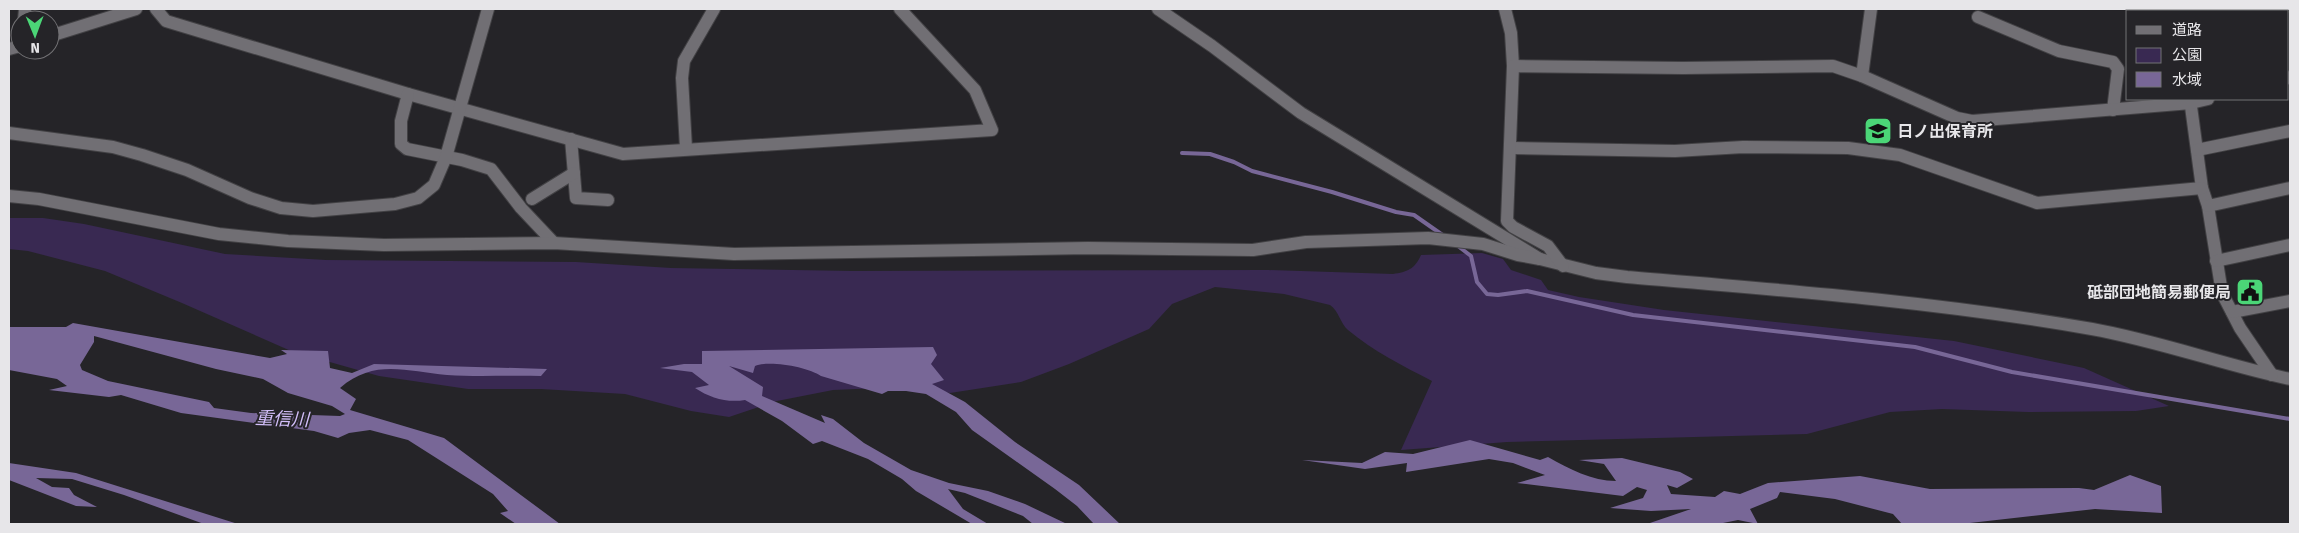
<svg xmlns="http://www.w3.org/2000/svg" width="2299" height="533" font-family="'Fira Sans','Noto Sans JP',sans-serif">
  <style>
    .green { fill: #392952 }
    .water { fill: #786797; fill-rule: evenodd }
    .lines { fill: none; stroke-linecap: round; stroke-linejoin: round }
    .stream { stroke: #786797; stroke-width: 4 }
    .street-casing { stroke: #424144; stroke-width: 14 }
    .street { stroke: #716f74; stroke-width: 12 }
    .labels { text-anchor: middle; stroke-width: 4; stroke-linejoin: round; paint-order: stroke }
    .poi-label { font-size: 16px; font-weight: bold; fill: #e7e6e9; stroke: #252428; text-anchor: start }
    .water-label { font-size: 18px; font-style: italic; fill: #d3bffa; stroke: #252428 }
  </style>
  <rect width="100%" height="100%" fill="#252428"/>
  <!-- green -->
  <path class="green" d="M 9,218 L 43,218 L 84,224 L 225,254 L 326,260 L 576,262 L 671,268 L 853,271 L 1268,270 L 1393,274 C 1407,272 1415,269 1421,255 L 1482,253 L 1503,259 L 1511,270 L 1541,280 L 1548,290 L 1579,297 L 1664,310 L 1954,341 L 2084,368 L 2169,406 L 2136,411 L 2028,412 L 1942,409 L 1890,412 L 1807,434 L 1507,442 L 1401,450 L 1432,381 C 1403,366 1373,351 1348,330 C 1340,323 1339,311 1330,305 L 1284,294 L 1215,287 L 1172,304 L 1149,329 L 1069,364 L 1021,382 L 950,393 L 903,387 L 833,390 L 777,401 L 729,417 L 691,411 L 625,394 L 541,389 L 468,389 L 379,376 L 291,351 L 182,303 L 105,271 L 28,251 L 9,249 Z"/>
  <!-- water -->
  <g class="water">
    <path d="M 73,323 L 270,358 L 287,354 L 281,350 L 328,351 L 330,368 L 352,373 L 374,364 L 547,369 L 541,376 C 510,375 478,377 447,375 C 407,372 375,358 340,388 L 356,399 L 350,410 L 444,438 L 560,524 L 516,524 L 500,513 L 508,511 L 493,494 L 408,440 L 370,430 L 349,433 L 338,438 L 314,431 L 181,413 L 121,395 L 109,397 L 49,390 L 67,386 L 57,379 L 9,370 L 9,327 L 66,327 ZM 94,336 L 216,369 L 263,379 L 288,393 L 332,406 L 345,414 L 340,416 L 251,413 L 214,408 L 209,402 L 108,381 L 82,370 L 80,365 L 94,342 Z"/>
    <path d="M 933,347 L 937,355 L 931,364 L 944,380 L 932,384 L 965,402 L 1015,442 L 1079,485 L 1120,524 L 1094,524 L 1077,506 L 1055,489 L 972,430 L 956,412 L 926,394 L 906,391 L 888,391 L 882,394 L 821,376 C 808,367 769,360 755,366 L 753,373 L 729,366 L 763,387 L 762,396 L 825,423 L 821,415 L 833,419 L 864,443 L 911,470 L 949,483 L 988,491 L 1025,504 L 1067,524 L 1033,524 L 1023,516 L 965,493 L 948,489 L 963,509 L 988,524 L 972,524 L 916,491 L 902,479 L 868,459 L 822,441 L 813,444 L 782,421 L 745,400 C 727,403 710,398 695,388 L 709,385 L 692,372 L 660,368 L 684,364 L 702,364 L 702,351 Z"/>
    <path d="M 1470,440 L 1540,460 L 1548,457 C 1569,469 1592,481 1616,481 L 1604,464 L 1579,460 L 1622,458 L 1680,472 L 1693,479 L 1677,488 L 1667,485 L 1671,494 L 1715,497 L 1724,491 L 1740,494 L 1768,483 L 1860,476 L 1930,489 L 2079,488 L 2094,490 L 2130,475 L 2161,486 L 2162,513 L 2095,509 L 1961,524 L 1902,524 L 1893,514 L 1835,499 L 1780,492 L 1777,498 L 1750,509 L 1758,524 L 1738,520 L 1718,524 L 1647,524 L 1691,509 L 1651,511 L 1610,508 L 1643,498 L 1647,490 L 1637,487 L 1623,496 L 1517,483 L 1545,475 L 1513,463 L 1489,459 L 1406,472 L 1407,463 L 1365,469 L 1302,460 L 1362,463 L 1385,452 L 1413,454 Z"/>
    <polygon points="9,463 76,473 238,524 204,524 124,495 72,479 36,478 52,487 69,488 74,495 97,507 76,506 9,480"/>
  </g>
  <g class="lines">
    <!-- stream -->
    <g class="stream">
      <polyline points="1182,153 1210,154 1234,162 1252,171 1332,192 1396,212 1414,215 1444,236"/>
      <polyline points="1458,246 1471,256 1477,282 1487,294 1498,295 1527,291 1633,315 1915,347 2012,372 2290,419"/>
    </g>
    <defs>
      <g id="street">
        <polyline points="156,9 166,21 408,94 623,154 992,130 975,90 900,9"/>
        <path d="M 1158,9 L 1212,46 L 1301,113 L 1540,259 L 1596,273 L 1627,277 C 1782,290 1939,302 2092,329 C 2159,341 2224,365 2290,379"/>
        <polyline points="1505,9 1511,33 1513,66"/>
        <polyline points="2280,9 2282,10"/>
        <polyline points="2182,11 2183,9"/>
        <polyline points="1978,17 2059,51 2113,62 2118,69 2113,110"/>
        <polyline points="24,20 25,9"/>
        <polyline points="50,36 136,9"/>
        <polyline points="9,49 20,46"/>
        <polyline points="1862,76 1871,9"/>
        <polyline points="2288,78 2290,77"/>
        <polyline points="408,94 401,121 401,144 407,149 462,160 491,169 521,208 554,243"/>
        <polyline points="2190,99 2202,188 2208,206 2222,293 2240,328 2272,375"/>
        <polyline points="9,133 113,147 142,155 187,170 250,198 281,208 313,211 395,204 418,198 434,185 446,157 488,9"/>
        <polyline points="571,139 576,198 608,200"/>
        <polyline points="686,148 682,78 684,61 714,9"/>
        <polyline points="1512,148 1675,151 1743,147 1848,148 1900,155 2037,203 2202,188"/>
        <polyline points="2197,150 2290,131"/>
        <polyline points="9,196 39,199 219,234 288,241 384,245 554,243 734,254 1088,248 1253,250 1306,242 1428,238 1483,244 1518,255 1540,259"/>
        <polyline points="532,199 574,173"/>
        <polyline points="2208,206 2290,188"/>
        <polyline points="2216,261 2290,245"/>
        <polyline points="1563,266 1548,246 1513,227 1507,221 1513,66 1683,68 1833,66 1862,76 1957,118 1972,121 2191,103 2208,99"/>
        <polyline points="2232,312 2290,301"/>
      </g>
    </defs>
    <!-- street casing -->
    <use href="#street" class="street-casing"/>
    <!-- street -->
    <use href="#street" class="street"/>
  </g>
  <!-- icons -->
  <defs>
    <symbol id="school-square" viewBox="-11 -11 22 22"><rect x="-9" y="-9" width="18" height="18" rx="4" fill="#4bd677" stroke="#252428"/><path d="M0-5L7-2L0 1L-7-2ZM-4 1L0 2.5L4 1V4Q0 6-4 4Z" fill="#111"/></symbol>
    <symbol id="civic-square" viewBox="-11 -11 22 22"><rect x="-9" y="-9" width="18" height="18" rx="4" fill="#4bd677" stroke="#252428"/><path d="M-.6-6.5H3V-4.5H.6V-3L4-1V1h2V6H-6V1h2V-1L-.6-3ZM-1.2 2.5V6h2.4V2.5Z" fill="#111"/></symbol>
  </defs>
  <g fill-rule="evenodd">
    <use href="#school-square" x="1862" y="115" width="32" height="32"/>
    <use href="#civic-square" x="2234" y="276" width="32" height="32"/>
  </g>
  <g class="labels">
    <!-- poi labels -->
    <g class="poi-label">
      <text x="1897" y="137">日ノ出保育所</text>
      <text x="2231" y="298" text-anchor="end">砥部団地簡易郵便局</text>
    </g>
    <!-- water labels -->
    <g class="water-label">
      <text transform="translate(282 419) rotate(2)" y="6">重信川</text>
    </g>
  </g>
  <!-- border -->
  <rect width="2299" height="533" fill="none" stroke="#e7e6e9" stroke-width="20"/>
  <!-- legend -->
  <rect x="2126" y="10" width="162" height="90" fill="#252428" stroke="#737275"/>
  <rect x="2136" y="26" width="25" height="8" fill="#716f74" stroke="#737275"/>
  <text x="2172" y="35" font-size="15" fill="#e7e6e9">道路</text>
  <rect x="2136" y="48" width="25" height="15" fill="#392952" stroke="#737275"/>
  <text x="2172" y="60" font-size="15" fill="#e7e6e9">公園</text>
  <rect x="2136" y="72" width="25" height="15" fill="#786797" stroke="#737275"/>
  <text x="2172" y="85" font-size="15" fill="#e7e6e9">水域</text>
  <!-- north arrow -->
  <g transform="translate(35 35) rotate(179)"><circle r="24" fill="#252428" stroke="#737275"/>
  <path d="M0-4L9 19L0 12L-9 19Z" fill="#4bd677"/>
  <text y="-8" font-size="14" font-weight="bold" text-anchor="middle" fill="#e7e6e9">N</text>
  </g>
</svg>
